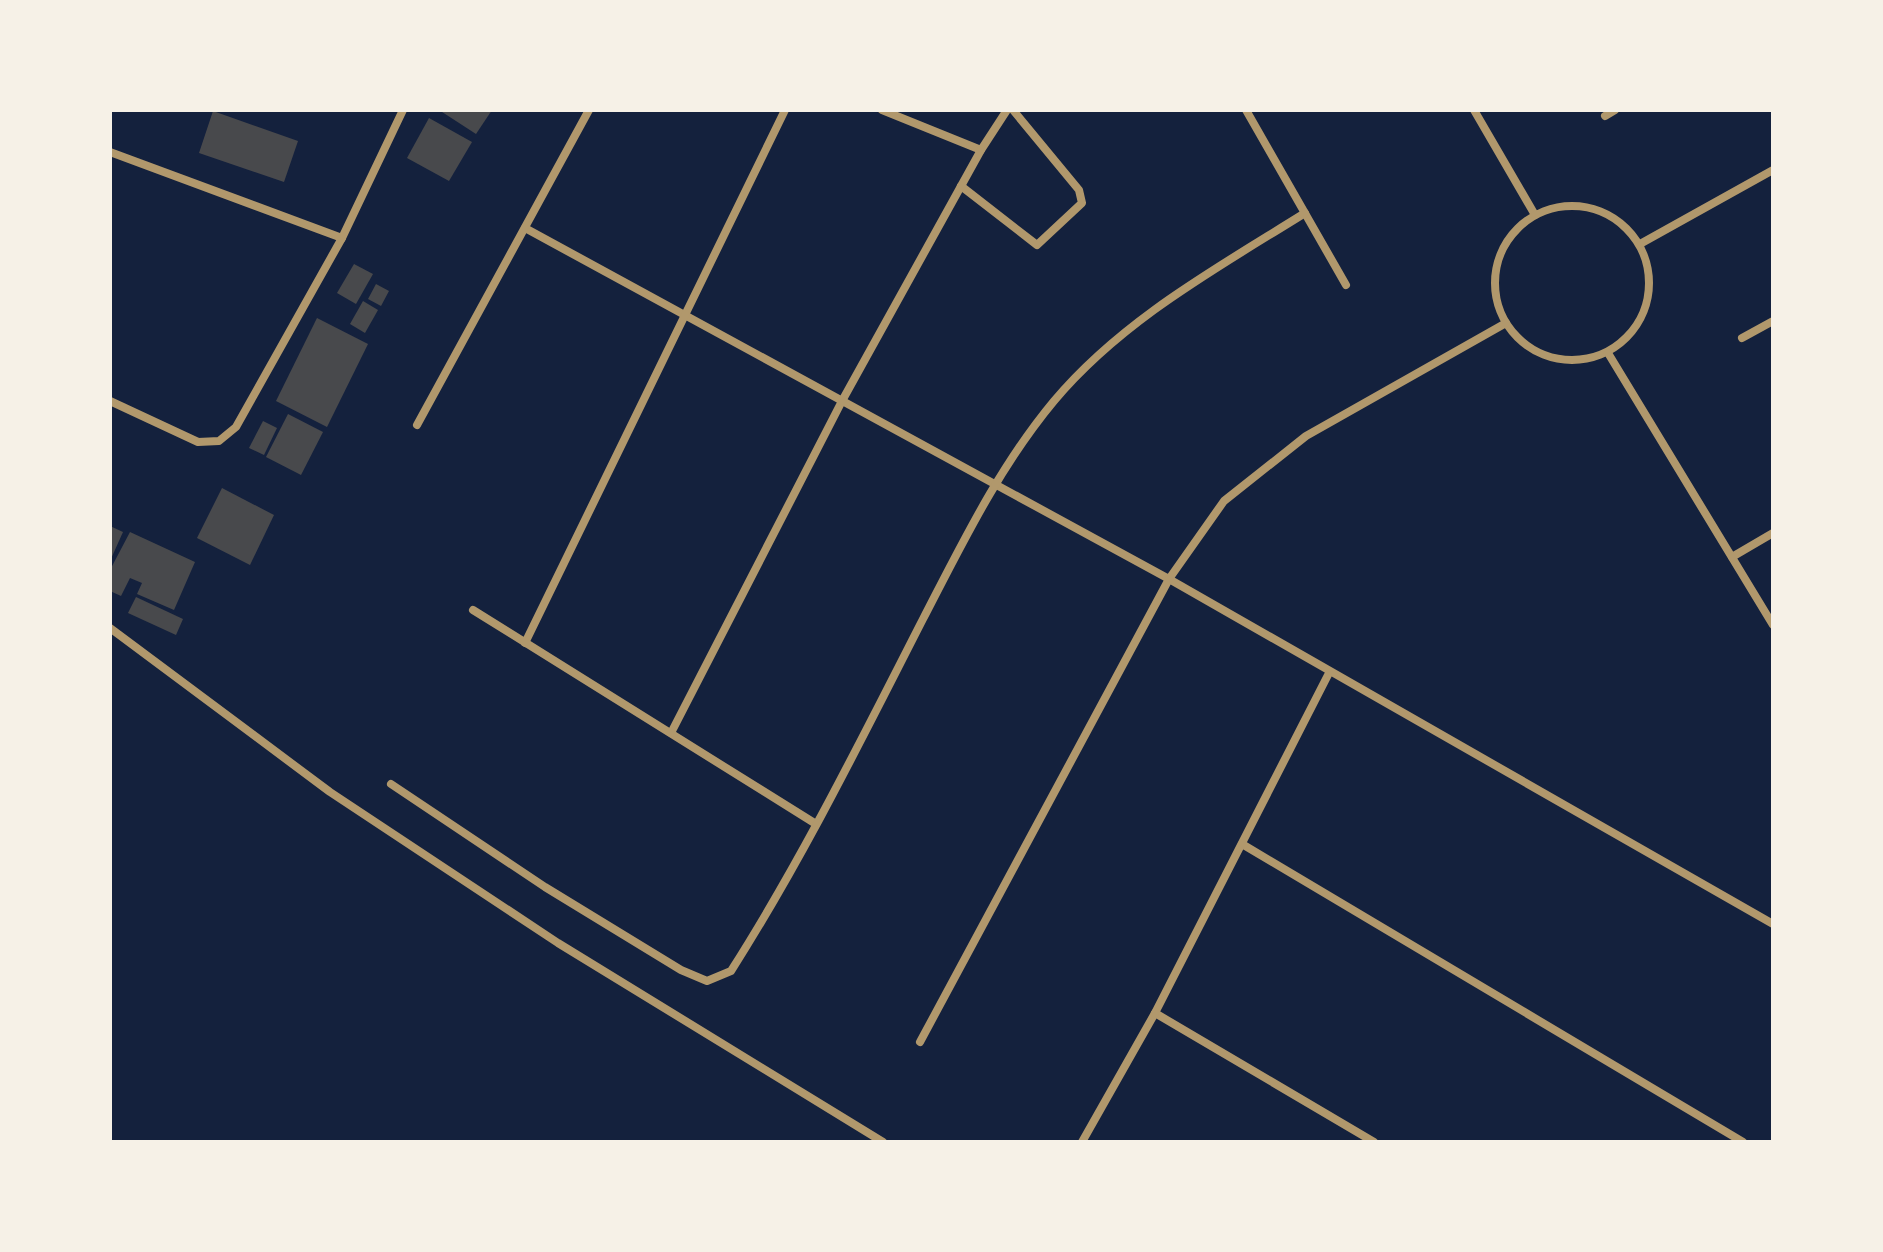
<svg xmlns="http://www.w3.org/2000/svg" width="1883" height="1252" font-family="'PT Sans',sans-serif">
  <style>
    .building { fill: #48494c }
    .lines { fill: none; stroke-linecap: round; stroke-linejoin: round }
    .minor { stroke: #b1986c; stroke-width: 8 }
  </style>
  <rect width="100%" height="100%" fill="#14213d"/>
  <!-- building -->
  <g class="building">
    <polygon points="439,110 492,110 476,134"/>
    <polygon points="213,111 298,141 284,182 199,153"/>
    <polygon points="429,118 472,142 449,181 407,158"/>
    <polygon points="354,264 373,274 356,304 337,293"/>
    <polygon points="376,284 389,291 381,306 368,299"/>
    <polygon points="363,301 378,310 365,333 350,324"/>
    <polygon points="317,318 368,344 327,427 276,401"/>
    <polygon points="288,414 323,432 301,475 266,457"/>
    <polygon points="263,421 277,428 264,455 249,448"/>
    <polygon points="222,488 274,515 250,565 197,538"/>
    <polygon points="110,526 123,532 110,561"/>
    <polygon points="130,532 195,562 174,610 137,594 142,583 130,578 121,596 110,591 110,570"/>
    <polygon points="136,597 183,619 176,635 128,613"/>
  </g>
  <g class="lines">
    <!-- minor -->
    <g class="minor">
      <polyline points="882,110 981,150"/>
      <polyline points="1246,110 1346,285"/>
      <polyline points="1474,110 1535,215"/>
      <polyline points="1605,116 1615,110"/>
      <polyline points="110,152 342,238"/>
      <polyline points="961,186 1037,245 1082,203 1079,190 1013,110"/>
      <circle cx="1572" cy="283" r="77"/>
      <polyline points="525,228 1169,579 1773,924"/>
      <polyline points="1640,244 1773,170"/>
      <polyline points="1742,338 1773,321"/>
      <polyline points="1608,353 1773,625"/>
      <polyline points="110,401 198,442 219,441 236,427 342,238 403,110"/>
      <polyline points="417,425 589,110"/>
      <polyline points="1732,557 1773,533"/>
      <polyline points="473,610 816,824"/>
      <polyline points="110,628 330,792 558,943 883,1142"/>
      <polyline points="525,643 785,110"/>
      <polyline points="671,733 842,401 981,150 1007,110"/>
      <path d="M 391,784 L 545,887 L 681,970 L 707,981 L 731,971 C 803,858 862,738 923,619 C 962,544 999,467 1054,401 C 1122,320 1217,268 1305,213"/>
      <polyline points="1242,844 1743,1142"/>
      <polyline points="1155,1013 1374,1142"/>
      <polyline points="920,1042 1169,579 1224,501 1306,436 1506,323"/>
      <polyline points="1082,1142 1155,1013 1329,673"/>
    </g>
  </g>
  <!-- border -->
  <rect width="1883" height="1252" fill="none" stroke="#f6f1e7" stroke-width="224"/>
</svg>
